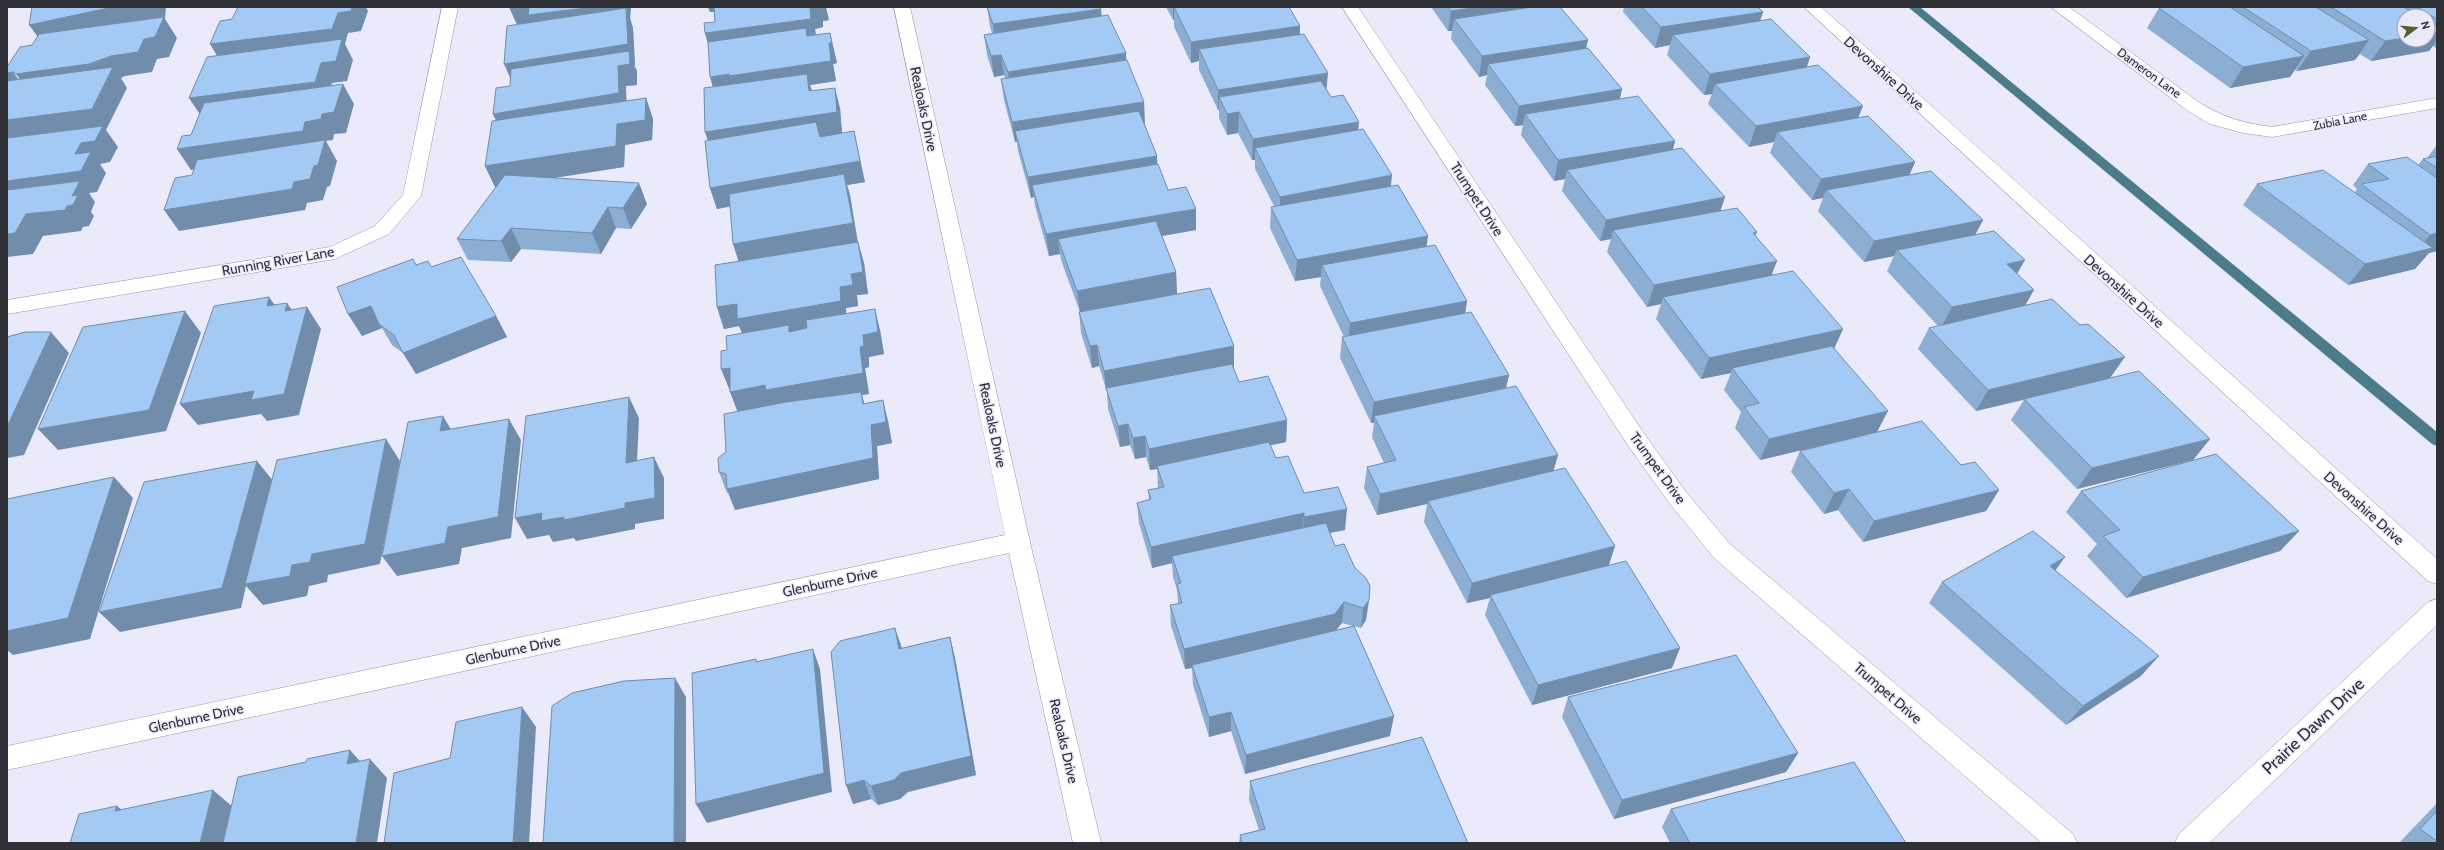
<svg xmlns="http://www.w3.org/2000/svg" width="2444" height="850" font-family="Cabin,sans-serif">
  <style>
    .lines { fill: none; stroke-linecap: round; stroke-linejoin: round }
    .stream { fill: #4c7c8a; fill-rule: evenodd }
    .minor-casing { stroke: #9697a6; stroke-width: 1 }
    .minor { fill: #fff; fill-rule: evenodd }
    .wall { fill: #8baed2; fill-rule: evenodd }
    .shaded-wall { fill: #718dab }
    .building { fill: #a2caf4; stroke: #718dab }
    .labels { text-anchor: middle; stroke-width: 3; stroke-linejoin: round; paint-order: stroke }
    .far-street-label { font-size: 12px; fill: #303037; stroke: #eaeafb }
    .street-label { font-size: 14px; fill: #303037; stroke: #eaeafb }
    .near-street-label { font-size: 17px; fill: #303037; stroke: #eaeafb }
  </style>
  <rect width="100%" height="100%" fill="#eaeafb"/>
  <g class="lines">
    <!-- stream -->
    <polygon class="stream" points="1908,7 1920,7 2437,432 2437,446 2432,444"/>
    <defs>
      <g id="minor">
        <polygon points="442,7 458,7 421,196 389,234 335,259 7,314 7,300 330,247 375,226 403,195"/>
        <polygon points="894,7 910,7 1030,542 1101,843 1073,843 1009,553 7,770 7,746 1005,535"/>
        <polygon points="1342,7 1358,7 1645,435 1686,492 1730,544 2073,834 2077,843 2042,843 1714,558 1670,504 1629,447"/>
        <polygon points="1804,7 1821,7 2437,559 2437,584 2428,581"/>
        <path d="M 2051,7 L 2069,7 L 2200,103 C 2225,118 2243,123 2272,127 L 2437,98 L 2437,108 L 2272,137 L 2243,133 L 2210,124 L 2188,111 Z"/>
        <polygon points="2437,599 2437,625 2209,843 2175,843 2179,834 2428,602"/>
      </g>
    </defs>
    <!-- minor casing -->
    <use href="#minor" class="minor-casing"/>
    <!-- minor -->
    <use href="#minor" class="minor"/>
  </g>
  <!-- wall -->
  <g class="wall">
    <polygon points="509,7 631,7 630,18 633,28 635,65 634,65 637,71 637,85 626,86 626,101 646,98 653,119 652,140 625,145 624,167 554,178 647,204 631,229 616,228 601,254 521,249 511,262 468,260 457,239 496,187 495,187 485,166 496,120 493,114 510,86 517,24"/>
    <polygon points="708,7 829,20 823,21 823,27 815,29 816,35 830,33 837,63 833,64 836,81 810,85 812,91 840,108 842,133 865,182 847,185 850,195 858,242 864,263 868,294 857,295 858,306 846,308 846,314 880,330 884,354 869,357 869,367 865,368 869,394 862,395 864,403 888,421 892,443 877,446 879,479 735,510 728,493 727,493 719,472 726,452 738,411 730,390 730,391 727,350 742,333 739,326 724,329 717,307 739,262 730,206 717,209 710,188 708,140 705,132 713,87 708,44 705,33 715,22 714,12 710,12"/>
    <path d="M 987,7 L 1102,16 L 1126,60 L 1145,123 L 1144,123 L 1157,156 L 1157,165 L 1168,190 L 1196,230 L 1162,236 L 1176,272 L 1177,294 L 1234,346 L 1233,368 L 1239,382 L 1287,420 L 1286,442 L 1270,445 L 1276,458 L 1304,493 L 1345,530 L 1329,533 L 1335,546 L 1369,600 L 1366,620 L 1361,628 L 1354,626 L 1390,736 L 1245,774 L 1231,731 L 1209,737 L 1193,685 L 1192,668 L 1185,669 L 1171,626 L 1170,605 L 1178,604 L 1177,590 L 1173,577 L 1172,563 L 1152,568 L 1139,523 L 1137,503 L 1149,500 L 1148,490 L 1158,488 L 1157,469 L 1150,470 L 1146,457 L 1135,459 L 1130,445 L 1120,447 L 1108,409 L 1107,392 L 1099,366 L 1092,368 L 1081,333 L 1079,312 L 1080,312 L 1061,260 L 1060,254 L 1049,256 L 1035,206 L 1034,197 L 1031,198 L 1018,151 L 1017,142 L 1015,142 L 1004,100 L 1001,79 L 1005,78 L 1004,75 L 994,77 L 987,55 L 984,35 L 992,33 L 990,27 ZM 1342,623 L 1353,626 L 1336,630 Z"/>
    <polygon points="1166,7 1289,7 1300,26 1300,34 1326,90 1331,97 1358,130 1465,313 1509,375 1506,388 1558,455 1553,471 1615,546 1609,565 1672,668 1532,705 1485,615 1490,598 1467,603 1424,522 1427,504 1377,515 1364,488 1367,467 1384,463 1372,437 1374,423 1371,423 1340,358 1342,337 1344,337 1320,286 1321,277 1295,281 1270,228 1271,207 1274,206 1255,169 1255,160 1252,160 1238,133 1227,135 1219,118 1219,110 1218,110 1199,70 1199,61 1191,63 1174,27 1174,20 1173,20"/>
    <polygon points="1431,7 1560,7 1588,40 1586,49 1622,89 1620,99 1675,141 1673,150 1725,197 1720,211 1757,232 1756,236 1772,276 1843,329 1834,348 1877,432 1961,465 1999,490 1986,511 1863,542 1838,510 1824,514 1791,472 1800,451 1849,439 1760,460 1735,428 1741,412 1724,390 1731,373 1701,379 1656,319 1661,304 1647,307 1607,252 1611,239 1600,241 1562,191 1565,179 1554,181 1521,135 1523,125 1515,126 1485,85 1487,75 1479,77 1451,39 1452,31 1448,31"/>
    <polygon points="1624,7 1758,7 1763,12 1760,21 1810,57 1807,67 1863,106 1858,118 1915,162 1909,175 1983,220 1975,234 2017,273 2025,305 2111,378 2210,439 2193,460 2077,489 2011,420 2024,400 1976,411 1918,349 1929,328 1938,326 1887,271 1894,256 1864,262 1818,211 1823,198 1812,200 1770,153 1774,142 1749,147 1708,104 1712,94 1704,95 1667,55 1670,45 1655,48 1623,12"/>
    <path d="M 2163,7 L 2437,7 L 2437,49 L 2433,46 L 2429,51 L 2371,61 L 2360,54 L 2355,60 L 2297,71 L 2295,70 L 2290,77 L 2230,88 L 2147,28 L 2159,8 ZM 2404,16 L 2428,16 L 2428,40 Z"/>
    <polygon points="2437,145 2437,251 2429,253 2415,269 2348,285 2243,205 2257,184 2355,192 2357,189 2353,185 2368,164 2418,165 2423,159 2427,158"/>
    <polygon points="428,261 431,267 496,316 507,337 416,374 403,353 392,345 382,328 362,336 348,314 416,265"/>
    <polygon points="2081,491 2299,531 2280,551 2126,598 2087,556 2097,544 2066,512"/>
    <polygon points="2055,571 2141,676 2066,725 1929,603 1942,582"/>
    <polygon points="950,637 955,658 976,775 908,792 900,799 878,805 871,799 853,804 902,648"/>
    <polygon points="1568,697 1798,753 1786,772 1614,819 1562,717"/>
    <polygon points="1250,781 1468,843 1239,843 1240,835 1259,830 1249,800"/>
    <polygon points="2437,803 2437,843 2399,843"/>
    <polygon points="1671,809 1906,843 1670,843 1662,827"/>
  </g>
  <!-- shaded-wall -->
  <g class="shaded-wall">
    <polygon points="113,7 166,7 165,19 177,38 169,57 157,59 152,72 125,76 121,78 127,88 106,130 118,147 110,162 100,164 106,173 97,192 89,193 95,202 91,212 94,216 89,226 83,227 81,231 43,236 33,254 7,257 7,108 31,95 16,74 144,39 44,45 29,25"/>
    <polygon points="352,7 366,7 368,11 361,31 348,33 345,44 353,60 347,81 332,83 326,102 203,119 189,98 222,64 210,44 338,13"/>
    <polygon points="509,7 631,7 630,18 633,28 635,65 634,65 637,71 637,85 626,86 627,114 503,135 493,114 513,84 504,64 518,27"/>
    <polygon points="708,7 751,7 710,12"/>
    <polygon points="818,7 826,7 829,20 823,21 823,27 815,29 816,39 711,54 705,33 810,8"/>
    <rect x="1173" y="7" width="1" height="13"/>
    <polygon points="1479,7 1534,7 1454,19 1452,31 1448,31 1451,11"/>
    <polygon points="1101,9 1103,29 996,45 993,24"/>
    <polygon points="1763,12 1756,32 1673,35 1670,45 1655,48 1661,27"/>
    <polygon points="1300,26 1299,47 1199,49 1199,61 1191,63 1191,42"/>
    <polygon points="2437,32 2437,40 2429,51 2371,61 2385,41 2404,38 2404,40 2428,40 2428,34"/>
    <polygon points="830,33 837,63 833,64 836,81 810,85 813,94 716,98 710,77 829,43"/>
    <polygon points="1588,40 1583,60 1488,64 1487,75 1479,77 1482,56"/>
    <polygon points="2369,40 2355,60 2297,71 2311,51"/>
    <polygon points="1126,53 1127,73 1010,93 1008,72"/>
    <polygon points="1001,55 1004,75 994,77 991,56"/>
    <polygon points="2304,56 2290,77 2230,88 2243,67"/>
    <polygon points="1810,57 1803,78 1715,84 1712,94 1704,95 1710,74"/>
    <polygon points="13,72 29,93 19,94 7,79 7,73"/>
    <polygon points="1328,73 1326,94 1219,97 1219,110 1218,110 1218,90"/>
    <polygon points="343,84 354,104 346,133 334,134 333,140 326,141 337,161 330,186 327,187 323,200 307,203 305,210 179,231 164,210 294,182 315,152 191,170 177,149 305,122 322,114"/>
    <polygon points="835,88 840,108 842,133 712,153 705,132"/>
    <polygon points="1622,89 1617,110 1525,114 1523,125 1515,126 1519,106"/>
    <polygon points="646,98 653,119 652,140 625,145 624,167 495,187 485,166 617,124"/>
    <polygon points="1144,102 1145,123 1018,142 1015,131 1017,142 1015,142 1012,122"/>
    <polygon points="1863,106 1854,127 1777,132 1774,142 1749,147 1756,126"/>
    <polygon points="1239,112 1238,133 1227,135 1227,114"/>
    <polygon points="1359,122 1357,143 1255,148 1255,160 1252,160 1253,139"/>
    <polygon points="854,131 865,182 847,185 850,195 858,245 740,266 733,244 846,185 717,209 710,188"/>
    <polygon points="1675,141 1669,162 1567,170 1565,179 1554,181 1558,160"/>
    <polygon points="1157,156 1158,177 1032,185 1034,197 1031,198 1028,177"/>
    <polygon points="1915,162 1906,183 1826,190 1823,198 1812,200 1821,179"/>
    <polygon points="1392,175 1390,196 1280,218 1280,197"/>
    <polygon points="639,183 647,204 631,229 623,208"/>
    <polygon points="1725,197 1718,218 1613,230 1611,239 1600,241 1606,220"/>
    <polygon points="608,207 616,228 601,254 592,233"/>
    <polygon points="1196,209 1196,230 1064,253 1058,239 1060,254 1049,256 1046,234"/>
    <polygon points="1983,220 1972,241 1897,250 1894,256 1864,262 1874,241"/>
    <polygon points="511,228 521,249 511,262 501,241"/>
    <polygon points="2437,233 2437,251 2429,253 2415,269 2348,285 2365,264 2416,252 2430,235"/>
    <polygon points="1428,236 1425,258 1322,265 1321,277 1295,281 1297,260"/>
    <polygon points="858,242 864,263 868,294 857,295 858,306 846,308 847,322 745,340 739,326 724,329 717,307 851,274"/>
    <polygon points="2025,260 2013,281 2007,264"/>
    <polygon points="1777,261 1769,282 1663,297 1661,304 1647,307 1654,285"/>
    <polygon points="1176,272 1177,294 1080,312 1077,291"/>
    <polygon points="2034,290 2022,311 1941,328 1952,307"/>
    <polygon points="269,297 284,318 267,306"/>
    <polygon points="1467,301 1464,323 1348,345 1350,323"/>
    <polygon points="287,303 302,324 285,311"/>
    <polygon points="371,306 379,324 382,328 362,336 348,314"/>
    <polygon points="307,307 321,329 299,415 267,421 261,414 198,425 180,404"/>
    <polygon points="875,309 880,330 884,354 869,357 869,367 865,368 869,394 862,395 867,414 738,413 730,392 765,385 860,347 863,335"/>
    <polygon points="185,311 201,333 166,431 58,450 38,429"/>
    <polygon points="496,316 507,337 416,374 403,353"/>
    <polygon points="1843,329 1833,351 1732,368 1731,373 1701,379 1709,358"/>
    <polygon points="51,332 69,353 24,455 7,458 7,427"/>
    <polygon points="1097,345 1099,366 1092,368 1090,346"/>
    <polygon points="1234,346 1234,368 1108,392 1106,388 1106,392 1104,371"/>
    <polygon points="2125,357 2110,378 1976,411 1988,390"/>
    <polygon points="730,368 738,389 730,391 721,369"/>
    <polygon points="1509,375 1504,396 1374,416 1374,423 1371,423 1374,402"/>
    <polygon points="629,397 639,418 636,484 626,463"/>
    <polygon points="883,400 888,421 892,443 877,446 879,479 735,510 727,489 871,425"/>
    <polygon points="1888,411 1877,432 1760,460 1769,439"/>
    <polygon points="443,416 456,438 440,431"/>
    <polygon points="509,419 521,440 511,538 462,548 459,564 397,576 382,556 448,527"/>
    <polygon points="1287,420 1286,442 1158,469 1157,466 1157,469 1150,470 1149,449"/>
    <polygon points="1128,424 1130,445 1120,447 1118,426"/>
    <polygon points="1145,436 1146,457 1135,459 1133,438"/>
    <polygon points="386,439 400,461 380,564 328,575 327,582 309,586 307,596 263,605 246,586 241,608 120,632 99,612 257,461 274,482 292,565 312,554"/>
    <polygon points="2210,439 2193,460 2077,489 2092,468"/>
    <polygon points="1558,455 1552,476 1428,501 1427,504 1377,515 1380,494"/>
    <polygon points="654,457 664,478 664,519 635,524 635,529 576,541 574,538 553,542 549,535 527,539 515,518 542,513"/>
    <polygon points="114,477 133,498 90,639 13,655 7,650 7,629"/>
    <polygon points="1849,489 1838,510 1824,514 1834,493"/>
    <polygon points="1999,490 1986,511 1863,542 1874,521"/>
    <polygon points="1347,509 1345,530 1303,538 1304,517"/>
    <polygon points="1304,513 1302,534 1172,556 1172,563 1152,568 1151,547"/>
    <polygon points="2299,531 2280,551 2126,598 2143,577"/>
    <polygon points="1615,546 1608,567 1490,595 1490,598 1467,603 1472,583"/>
    <polygon points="2065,557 2050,578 2050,566"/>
    <polygon points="1369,600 1366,620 1361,628 1363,608"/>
    <polygon points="1344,602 1342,623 1333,634 1192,665 1192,668 1185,669 1184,649"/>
    <polygon points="895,628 902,648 905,669 899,649"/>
    <polygon points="950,637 955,658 976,775 908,792 900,799 878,805 871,786"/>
    <polygon points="1680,648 1672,668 1532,705 1538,685"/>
    <polygon points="813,649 820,669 832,792 707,823 696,804"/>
    <polygon points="2159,656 2141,676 2066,725 2083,706"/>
    <polygon points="675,678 686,697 686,843 674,843"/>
    <polygon points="522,707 536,727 529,843 513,843"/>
    <polygon points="1231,712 1231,731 1209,737 1209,717"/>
    <polygon points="1394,716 1390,736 1245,774 1246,755"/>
    <polygon points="350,750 367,769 347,764"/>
    <polygon points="1798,753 1786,772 1614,819 1622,800"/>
    <polygon points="370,759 387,778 377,843 356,843"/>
    <polygon points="864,780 871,799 853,804 846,785"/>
    <polygon points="213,790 234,808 226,843 200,843"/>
    <polygon points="117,806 140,824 115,811"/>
  </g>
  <!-- building -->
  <g class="building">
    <polygon points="32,7 113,7 29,25"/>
    <polygon points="238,7 352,7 351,11 338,13 332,29 210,44 220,21 232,19"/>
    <polygon points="529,7 594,7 528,15"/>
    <polygon points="714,7 818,7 810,8 811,19 705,33 704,23 715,22"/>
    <polygon points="987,7 1100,7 1101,9 993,24"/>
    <polygon points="1174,7 1289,7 1300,26 1191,42"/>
    <polygon points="1448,7 1479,7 1451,11"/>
    <polygon points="1532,7 1560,7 1588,40 1482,56 1454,19"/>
    <polygon points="1642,7 1758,7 1763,12 1661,27"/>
    <polygon points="2163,7 2230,7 2304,56 2243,67 2159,8"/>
    <polygon points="2243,7 2316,7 2369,40 2311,51"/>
    <polygon points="2331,7 2404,7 2419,16 2404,16 2404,38 2385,41"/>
    <polygon points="2417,7 2437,7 2437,19"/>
    <polygon points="626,8 628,44 504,64 507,26"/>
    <polygon points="1108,15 1126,53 1008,72 1001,55 991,56 984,35"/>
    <polygon points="164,17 155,37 144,39 138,52 111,56 89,64 16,74 13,72 7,73 7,67 20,47 32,45 39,34"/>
    <polygon points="1771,19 1810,57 1710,74 1673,35"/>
    <polygon points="2428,21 2437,27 2437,32 2428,34"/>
    <polygon points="806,28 807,36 830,33 832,43 829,43 831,61 729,76 729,74 710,77 708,42"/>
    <polygon points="1304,34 1328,73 1218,90 1199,49"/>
    <polygon points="342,39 336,61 321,63 315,82 189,98 207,57"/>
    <polygon points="1588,48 1622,89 1519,106 1488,64"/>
    <polygon points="629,51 630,64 618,66 619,93 493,114 496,88 510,86 511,69"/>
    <polygon points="1127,60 1144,102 1012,122 1001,79"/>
    <polygon points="1818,65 1863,106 1756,126 1715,84"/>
    <polygon points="113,67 92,109 7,120 7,81"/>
    <polygon points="807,74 809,91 835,88 837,112 705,132 704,88"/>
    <polygon points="1321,81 1331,97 1343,95 1359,122 1253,139 1239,112 1227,114 1219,97"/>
    <polygon points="343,84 334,112 322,114 321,119 305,122 303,131 177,149 182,136 191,135 204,103"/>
    <polygon points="1638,96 1675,141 1558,160 1525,114"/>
    <polygon points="646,98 645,120 617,124 616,146 485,166 492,121"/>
    <polygon points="1139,111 1157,156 1028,177 1015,131"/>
    <polygon points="1868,116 1915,162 1821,179 1777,132"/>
    <polygon points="816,122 820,137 854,131 860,161 710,188 705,141"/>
    <polygon points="103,126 95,141 81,143 75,154 91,152 81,171 7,181 7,138"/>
    <polygon points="1363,129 1392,175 1280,197 1255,148"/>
    <polygon points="325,140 318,165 314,166 310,179 294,182 292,189 164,210 175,178 192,175 197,160"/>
    <polygon points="1682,148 1725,197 1606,220 1567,170"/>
    <polygon points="2437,156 2437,168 2423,159"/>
    <polygon points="2407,157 2437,178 2437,233 2430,235 2361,184 2389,179 2368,164"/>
    <polygon points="1158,164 1168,190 1186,187 1196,209 1046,234 1032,185"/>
    <polygon points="2323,170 2433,248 2365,264 2257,184"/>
    <polygon points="1931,171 1983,220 1874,241 1826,190"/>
    <polygon points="844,174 853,223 733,244 729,194"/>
    <polygon points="505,175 639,183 623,208 608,207 592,233 511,228 501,241 457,239"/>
    <polygon points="80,181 72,196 78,195 73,205 67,206 65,210 26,214 15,233 7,234 7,190"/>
    <polygon points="1398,185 1428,236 1297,260 1271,207"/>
    <polygon points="1737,208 1757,232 1753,233 1777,261 1654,285 1613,230"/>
    <polygon points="1156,221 1176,272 1077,291 1058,239"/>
    <polygon points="1994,231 2025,260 2007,264 2034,290 1952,307 1897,250"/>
    <polygon points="858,242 863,272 851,274 853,285 840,287 841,301 737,319 737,304 717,307 715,265"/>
    <polygon points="1435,245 1467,301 1350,323 1322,265"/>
    <polygon points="461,257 496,316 403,353 394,335 379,324 371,306 348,314 337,287 413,259 416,265 428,261 431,267"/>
    <polygon points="1793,271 1843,329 1709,358 1663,297"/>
    <polygon points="1210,288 1234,346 1104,371 1097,345 1090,346 1079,312"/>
    <polygon points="269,297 267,306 287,303 285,311 307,307 284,394 251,400 254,391 180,404 214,306"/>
    <polygon points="2052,299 2080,325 2088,324 2125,357 1988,390 1929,328"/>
    <polygon points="875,309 878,332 863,335 864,346 860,347 863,373 766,390 765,385 730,392 730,368 721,369 721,351 727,350 726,336 789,325 789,332 807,328 806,320"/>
    <polygon points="185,311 149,410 38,429 83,327"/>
    <polygon points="1471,312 1509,375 1374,402 1342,337"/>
    <polygon points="25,332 51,332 7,427 7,337"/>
    <polygon points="1832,346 1888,411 1769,439 1744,407 1759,403 1732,368"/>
    <polygon points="1232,364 1239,382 1268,376 1287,420 1149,449 1145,436 1133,438 1128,424 1118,426 1106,388"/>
    <polygon points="2139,371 2210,439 2092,468 2024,399"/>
    <polygon points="1516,386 1558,455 1380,494 1367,467 1396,460 1374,416"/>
    <polygon points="861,392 863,404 883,400 886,422 871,425 873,458 727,489 726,474 719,472 718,458 726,452 724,414 786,402"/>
    <polygon points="629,397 626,463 654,457 655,498 625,503 625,508 564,520 564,517 541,521 542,513 515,518 526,416"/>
    <polygon points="443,416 440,431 509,419 498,517 448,527 445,543 382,556 408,422"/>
    <polygon points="1922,421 1961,465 1975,462 1999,490 1874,521 1849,489 1834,493 1800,451"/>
    <polygon points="386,439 365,544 312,554 310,562 292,565 290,576 245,584 277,460"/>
    <polygon points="1269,442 1276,458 1288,456 1304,493 1338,487 1347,509 1304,517 1304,513 1151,547 1137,503 1151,499 1148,490 1164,487 1157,466"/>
    <polygon points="2216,454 2299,531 2143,577 2103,536 2120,530 2081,491"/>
    <polygon points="257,461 222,588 99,612 144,482"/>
    <polygon points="1565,468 1615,546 1472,583 1428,501"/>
    <polygon points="114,477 68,618 7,631 7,499"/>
    <polygon points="1326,523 1335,546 1344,544 1355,568 1366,578 1370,586 1369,600 1363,608 1344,602 1335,614 1184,649 1170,605 1182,603 1177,584 1181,583 1172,556"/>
    <polygon points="2033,531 2065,557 2050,566 2159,656 2083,706 1942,582"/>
    <polygon points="1626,561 1680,648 1538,685 1490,595"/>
    <polygon points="1354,626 1394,716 1246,755 1231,712 1209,717 1192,665"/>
    <polygon points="895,628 899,649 950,637 971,756 901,773 894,780 871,786 864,780 846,785 831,652 840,641"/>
    <polygon points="813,649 824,773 696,804 692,673 756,659 756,662"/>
    <polygon points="1736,655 1798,753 1622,800 1568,697"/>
    <polygon points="675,678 674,843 543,843 552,706 572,693 624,681"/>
    <polygon points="522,707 513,843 384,843 394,773 450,758 456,722"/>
    <polygon points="1422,737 1468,843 1242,843 1240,835 1265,829 1250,781"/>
    <polygon points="350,750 347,764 370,759 356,843 223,843 238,777 306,762 307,759"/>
    <polygon points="1854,762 1906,843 1690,843 1671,809"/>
    <polygon points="213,790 200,843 70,843 79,814 117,806 115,811"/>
    <polygon points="2437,811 2437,841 2420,829"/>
  </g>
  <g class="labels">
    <!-- far-street labels -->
    <g class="far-street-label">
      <text transform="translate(2149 73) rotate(36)" y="4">Dameron Lane</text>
      <text transform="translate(2340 121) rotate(-11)" y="4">Zubia Lane</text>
    </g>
    <!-- street labels -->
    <g class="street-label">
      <text transform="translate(1884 73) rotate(42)" y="5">Devonshire Drive</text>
      <text transform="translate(924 109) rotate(78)" y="5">Realoaks Drive</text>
      <text transform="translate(1477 199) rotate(57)" y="5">Trumpet Drive</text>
      <text transform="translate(278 261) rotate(-10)" y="5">Running River Lane</text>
      <text transform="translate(2124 291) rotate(42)" y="5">Devonshire Drive</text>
      <text transform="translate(993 425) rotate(78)" y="5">Realoaks Drive</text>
      <text transform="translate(1658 468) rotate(54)" y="5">Trumpet Drive</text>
      <text transform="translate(2364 508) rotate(42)" y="5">Devonshire Drive</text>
      <text transform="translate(830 582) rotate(-12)" y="5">Glenburne Drive</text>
      <text transform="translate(513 650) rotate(-12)" y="5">Glenburne Drive</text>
      <text transform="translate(1888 693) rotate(41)" y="5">Trumpet Drive</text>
      <text transform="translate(196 718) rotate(-12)" y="5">Glenburne Drive</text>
      <text transform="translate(1064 741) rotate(77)" y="5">Realoaks Drive</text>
    </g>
    <!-- near-street labels -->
    <g class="near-street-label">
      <text transform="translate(2313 726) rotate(-43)" y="6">Prairie Dawn Drive</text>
    </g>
  </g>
  <!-- border -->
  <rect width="2444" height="850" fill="none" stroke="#303037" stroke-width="16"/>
  <!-- north arrow -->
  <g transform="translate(2416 28) rotate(74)"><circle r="19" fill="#eaeafb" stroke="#a0a0ad"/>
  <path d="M0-3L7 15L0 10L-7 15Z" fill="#5a5e2c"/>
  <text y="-6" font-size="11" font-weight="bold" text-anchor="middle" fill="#303037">N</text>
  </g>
</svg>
